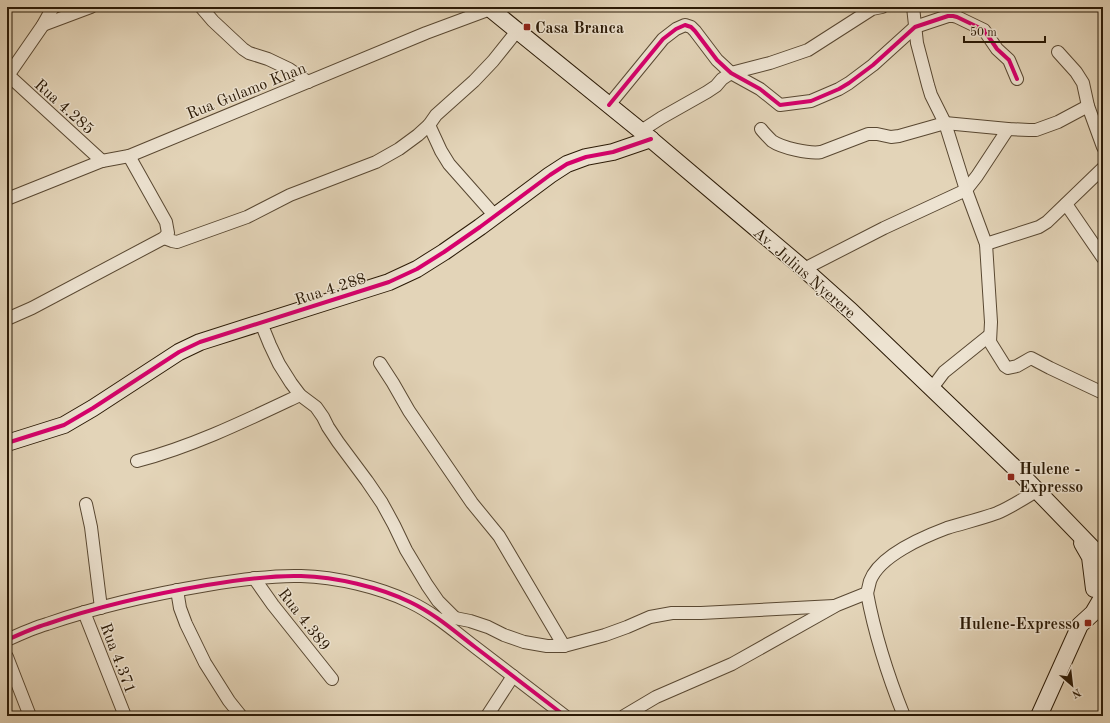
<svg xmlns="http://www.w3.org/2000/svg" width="1110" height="723" font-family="'Old Standard TT',serif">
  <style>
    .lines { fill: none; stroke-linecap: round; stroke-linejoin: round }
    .street-casing { stroke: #594832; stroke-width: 14 }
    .secondary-casing { stroke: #2b1a06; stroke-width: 18 }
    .street { stroke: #ede3d1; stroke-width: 12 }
    .secondary { stroke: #ede3d1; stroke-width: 16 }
    .cycleway-casing { stroke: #ede3d1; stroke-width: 6 }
    .cycleway { stroke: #d6006c; stroke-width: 4 }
    .poi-dot { fill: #8f2418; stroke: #ede3d1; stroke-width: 1.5 }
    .labels { text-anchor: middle; stroke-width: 3; stroke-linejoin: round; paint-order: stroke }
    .poi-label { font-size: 16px; font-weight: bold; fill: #2b1a06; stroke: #ede3d1; text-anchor: start }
    .street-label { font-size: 16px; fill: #2b1a06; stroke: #ede3d1 }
  </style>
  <rect width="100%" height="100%" fill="#e3d4b8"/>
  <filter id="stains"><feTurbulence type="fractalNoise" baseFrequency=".005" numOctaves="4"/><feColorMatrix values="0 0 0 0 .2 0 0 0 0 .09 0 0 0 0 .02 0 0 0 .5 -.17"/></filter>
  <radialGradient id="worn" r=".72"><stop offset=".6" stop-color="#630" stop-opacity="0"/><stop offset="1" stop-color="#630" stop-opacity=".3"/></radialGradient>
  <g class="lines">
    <defs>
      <g id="street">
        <polyline points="201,7 213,21 243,49 249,53 268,59 289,69 308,82"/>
        <polyline points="913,7 917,43 928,85 931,95 945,123 966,190 986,244 991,322 990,342 1005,366 1008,368 1017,366 1031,358 1050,368 1103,393"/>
        <polyline points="43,25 91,7"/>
        <polyline points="1058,52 1076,72 1083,83 1088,106 1103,147"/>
        <polyline points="7,74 102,161"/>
        <polyline points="7,77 43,25 53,7"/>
        <polyline points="609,105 663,39 676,29 685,25 691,27 695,31 717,60 731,73 760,89 780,105 811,101 839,89 849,83 873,65 915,27 948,16 953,16 957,17 984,30 997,49 1009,60 1017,79"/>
        <polyline points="429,125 441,151 449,164 495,216"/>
        <path d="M 761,129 C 764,133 768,137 772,141 C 782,148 810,154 821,152 L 868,134 L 877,134 L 891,137 L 899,136 L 945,123 L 1008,129 L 1029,130 L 1036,130 L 1058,122 L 1088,106"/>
        <polyline points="641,131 661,118 707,92 716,86 722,79 731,73 770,63 808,50 872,9 882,7"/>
        <polyline points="7,199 102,161 129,156 426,33 496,7"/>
        <polyline points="1066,204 1103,258"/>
        <polyline points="164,238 172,241 177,242 247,217 290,195 376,162 399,149 418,135 429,125 436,115 474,81 493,61 517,31"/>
        <polyline points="986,244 1039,227 1047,222 1103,168"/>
        <polyline points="804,269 884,228 966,190 977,176 1008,129"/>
        <polyline points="7,319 32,308 164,238 168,233 166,222 129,156"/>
        <polyline points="261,323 270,345 279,364 291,383 300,395 316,407 323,417 328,427 338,442 367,481 382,503 394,525 406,550 427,585 438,601 455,618"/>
        <polyline points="380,363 393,383 409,411 472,503 499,536 564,646"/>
        <polyline points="932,388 944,372 990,335"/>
        <path d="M 137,461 C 194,446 247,420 300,395"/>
        <polyline points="86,504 91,527 101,608"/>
        <polyline points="254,578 273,605 332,679"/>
        <polyline points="177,590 180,608 186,624 205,663 229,701 241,716"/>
        <path d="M 867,593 C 875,636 888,676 904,716"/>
        <polyline points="84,612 125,716"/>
        <polyline points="441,620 455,618 470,621 488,627 504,635 524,642 547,646 564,646 605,635 627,627 650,617 672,613 701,613 834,606"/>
        <path d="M 7,640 C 20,634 33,628 47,624 C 99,606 153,594 207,585 C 237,580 271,575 301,576 C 336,577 379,587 410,602 C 435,614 454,631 475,647 C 505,670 535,693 565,716"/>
        <polyline points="7,657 30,716"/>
        <polyline points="487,716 513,676"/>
        <path d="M 624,716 L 656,697 L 732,664 L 837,605 L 867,593 C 868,590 869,585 870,581 C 879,556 923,537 947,528 C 963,523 981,519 997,513 C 1011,507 1025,498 1038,490"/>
      </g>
      <g id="secondary">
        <polyline points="488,7 641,131 804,269 851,311 1018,471 1103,559"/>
        <polyline points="7,443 64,425 93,408 179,352 200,342 389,282 417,269 444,252 480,227 550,175 567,164 586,157 613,152 651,139"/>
        <polyline points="1082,543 1090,557 1094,589"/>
        <polyline points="1039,716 1080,625 1093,613 1103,596"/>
      </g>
    </defs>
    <!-- street casing -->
    <use href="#street" class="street-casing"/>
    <!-- secondary casing -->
    <use href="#secondary" class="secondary-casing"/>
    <!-- street -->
    <use href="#street" class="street"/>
    <!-- secondary -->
    <use href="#secondary" class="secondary"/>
    <defs>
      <g id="cycleway">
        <polyline points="609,105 663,39 676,29 685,25 691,27 695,31 717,60 731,73 760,89 780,105 811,101 839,89 849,83 873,65 915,27 948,16 953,16 957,17 984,30 997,49 1009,60 1017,79"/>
        <polyline points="7,443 64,425 93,408 179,352 200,342 389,282 417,269 444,252 480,227 550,175 567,164 586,157 613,152 651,139"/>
        <path d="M 7,640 C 20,634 33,628 47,624 C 99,606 153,594 207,585 C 237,580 271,575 301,576 C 336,577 379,587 410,602 C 435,614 454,631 475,647 C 505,670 535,693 565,716"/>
      </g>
    </defs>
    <!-- cycleway casing -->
    <use href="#cycleway" class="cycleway-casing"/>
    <!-- cycleway -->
    <use href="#cycleway" class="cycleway"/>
  </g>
  <!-- markers -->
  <g class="poi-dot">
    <rect x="523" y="23" width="8" height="8" rx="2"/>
    <rect x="1007" y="473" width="8" height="8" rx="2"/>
    <rect x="1084" y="619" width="8" height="8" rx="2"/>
  </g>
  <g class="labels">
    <!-- poi labels -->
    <g class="poi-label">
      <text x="535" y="33">Casa Branca</text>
      <text x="1019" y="474">Hulene -<tspan x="1019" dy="18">Expresso</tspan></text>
      <text x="1080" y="629" text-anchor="end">Hulene-Expresso</text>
    </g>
    <!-- street labels -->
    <g class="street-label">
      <text transform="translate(246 90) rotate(-22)" y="6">Rua Gulamo Khan</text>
      <text transform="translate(65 106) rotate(42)" y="6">Rua 4.285</text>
      <text transform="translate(805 272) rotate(41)" y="6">Av. Julius Nyerere</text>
      <text transform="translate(330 288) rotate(-18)" y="6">Rua 4.288</text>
      <text transform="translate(305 619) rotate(52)" y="6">Rua 4.389</text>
      <text transform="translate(119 658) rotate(69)" y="6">Rua 4.371</text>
    </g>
  </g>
  <!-- margin -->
  <rect width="1110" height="723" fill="none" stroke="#e3d4b8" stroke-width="24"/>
  <rect x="8" y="8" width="1094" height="707" fill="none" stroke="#2b1a06" stroke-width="2"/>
  <rect x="12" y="12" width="1086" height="699" fill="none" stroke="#2b1a06"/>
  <!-- north arrow -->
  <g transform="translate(1072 685) rotate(152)" stroke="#ede3d1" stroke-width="3" paint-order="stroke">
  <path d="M0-3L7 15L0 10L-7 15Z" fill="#2b1a06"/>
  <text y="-6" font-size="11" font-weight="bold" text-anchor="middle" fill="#2b1a06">N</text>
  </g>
  <!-- scale -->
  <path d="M964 36v6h81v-6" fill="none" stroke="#2b1a06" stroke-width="2"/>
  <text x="970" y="36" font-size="12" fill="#2b1a06" stroke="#ede3d1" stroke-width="3" paint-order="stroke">50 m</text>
  <rect width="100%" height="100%" filter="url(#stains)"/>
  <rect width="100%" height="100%" fill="url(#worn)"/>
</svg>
